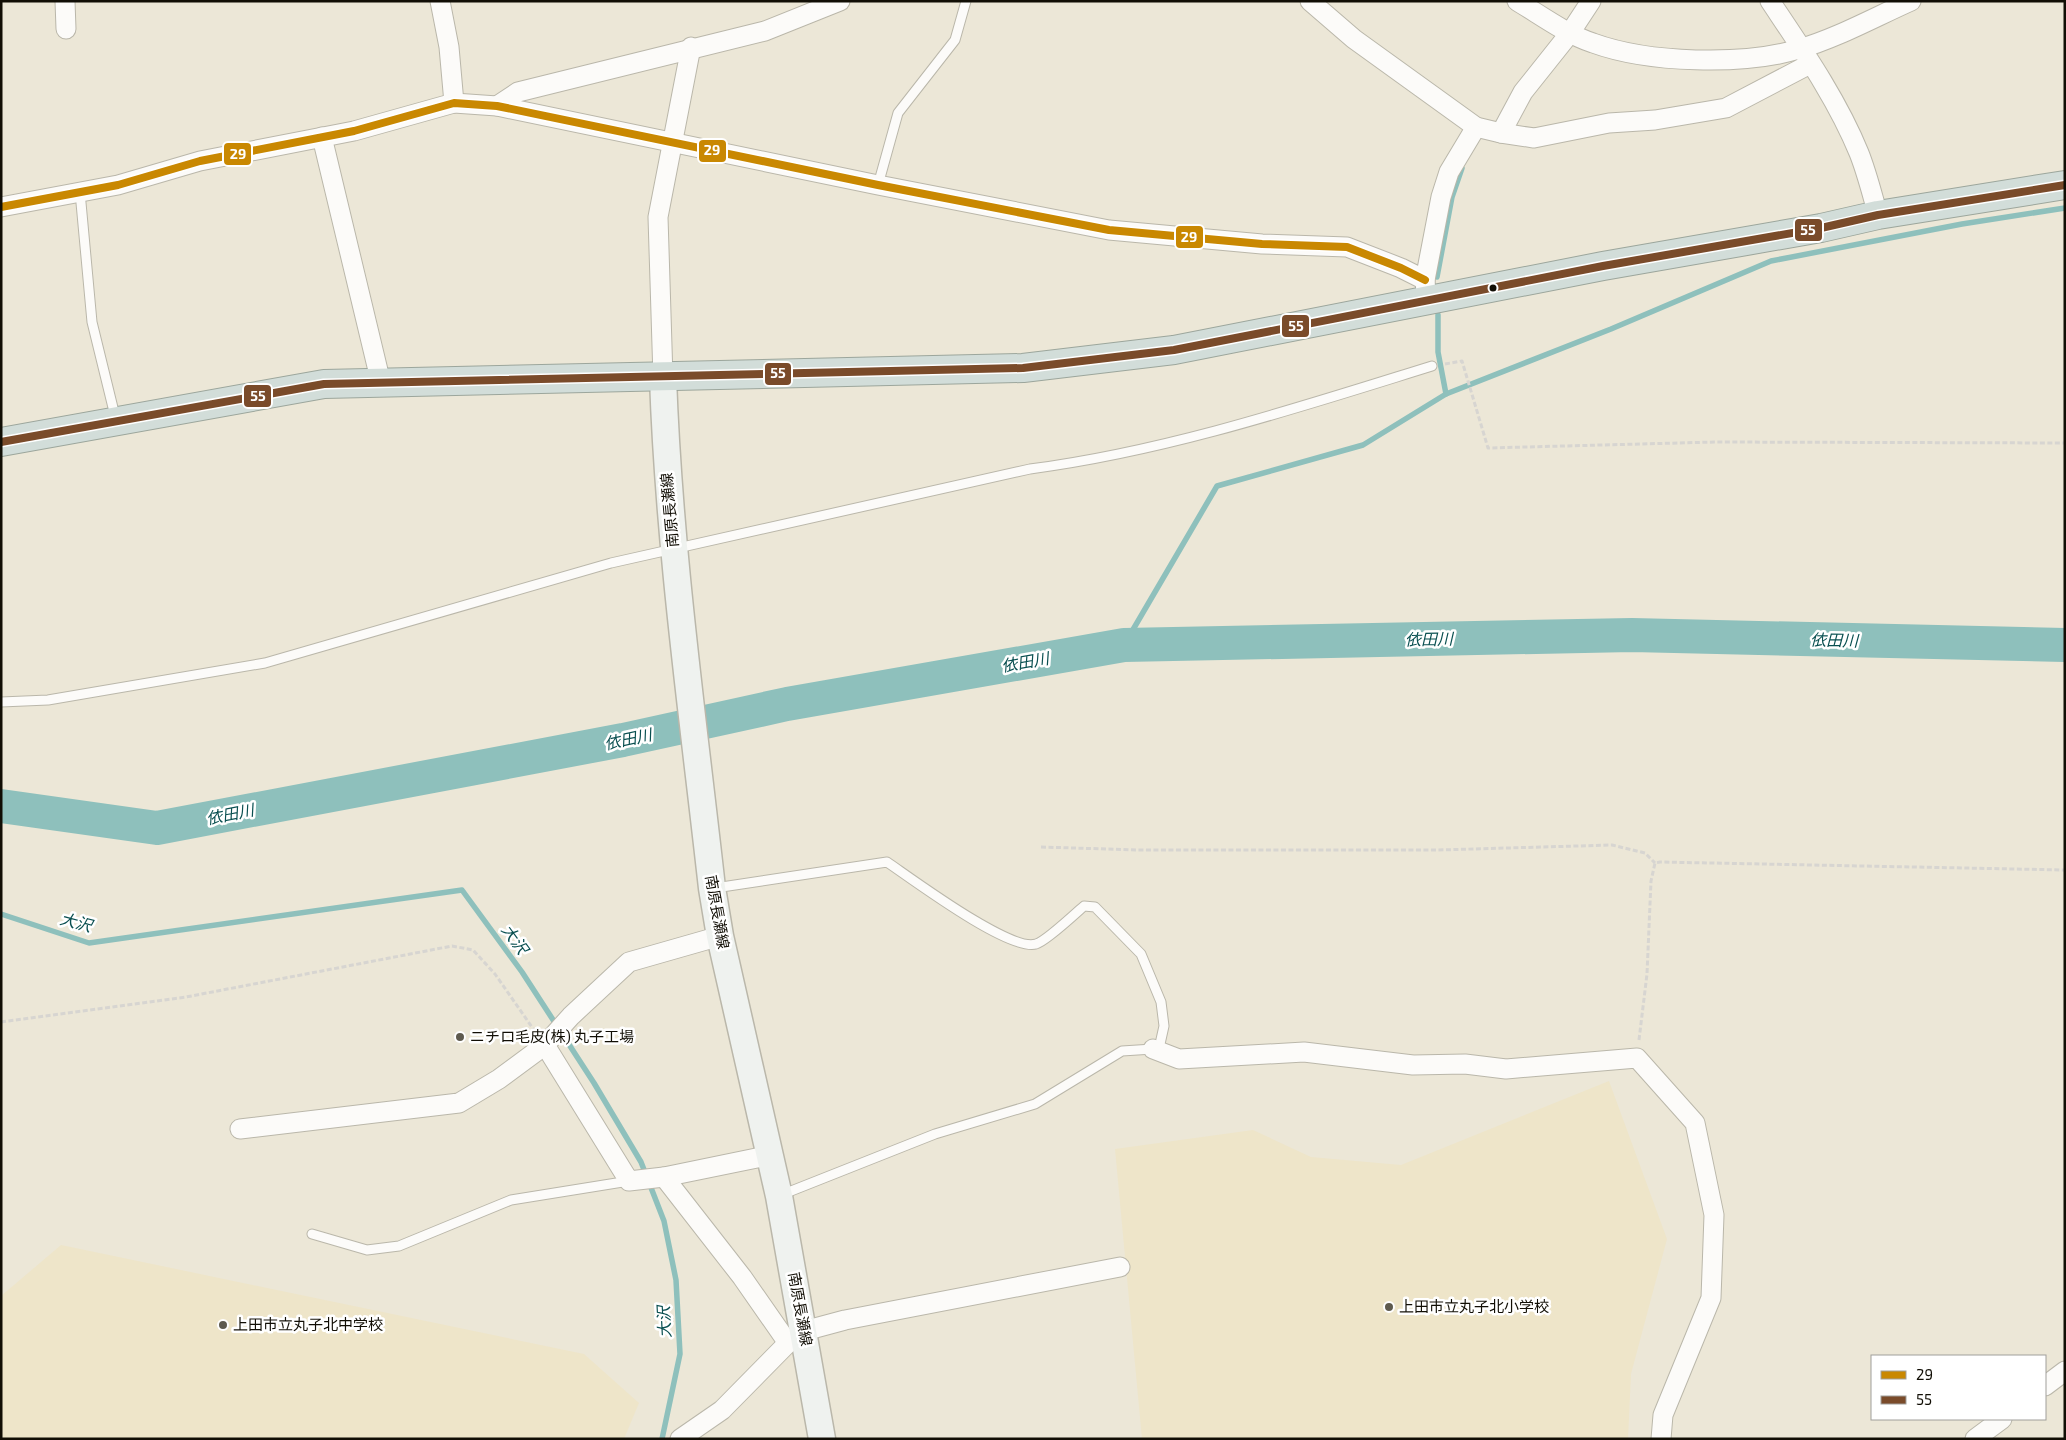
<svg xmlns="http://www.w3.org/2000/svg" width="2066" height="1440" font-family="'Exo 2','Noto Sans JP',sans-serif">
  <style>
    .built { fill: #eee5c9 }
    .lines { fill: none; stroke-linecap: round; stroke-linejoin: round }
    .stream { stroke: #8ec0bc; stroke-width: 5.5 }
    .river { stroke: #8ec0bc; stroke-width: 34 }
    .lane-casing { stroke: #bab7aa; stroke-width: 11 }
    .street-casing { stroke: #bab7aa; stroke-width: 21 }
    .secondary-casing { stroke: #bab7aa; stroke-width: 29 }
    .highway-casing { stroke: #9ca69c; stroke-width: 30 }
    .path { stroke: #d7d5d1; stroke-width: 3; stroke-dasharray: 5 2.5; stroke-linecap: butt }
    .lane { stroke: #fcfbf9; stroke-width: 9 }
    .street { stroke: #fcfbf9; stroke-width: 19 }
    .secondary { stroke: #eff2ef; stroke-width: 26 }
    .highway { stroke: #d2ddd9; stroke-width: 28 }
    .bus-1-casing { stroke: #fff; stroke-width: 11 }
    .bus-2-casing { stroke: #fff; stroke-width: 11 }
    .bus-1 { stroke: #c98801; stroke-width: 8 }
    .bus-2 { stroke: #7a4b2a; stroke-width: 8 }
    .bus-dot { fill: #110e05; stroke: #fff; stroke-width: 2 }
    .poi-dot { fill: #5e5a4e; stroke: #fff; stroke-width: 2 }
    .labels { text-anchor: middle; stroke-width: 5; stroke-linejoin: round; paint-order: stroke }
    .street-label { font-size: 15px; fill: #110e05; stroke: #fff }
    .poi-label { font-size: 15px; fill: #110e05; stroke: #fff; text-anchor: start }
    .water-label { font-size: 16px; font-style: italic; fill: #094f50; stroke: #fff }
    .line-badge { stroke: #fff; stroke-width: 2 }
    .badge-label { font-size: 14px; text-anchor: middle; font-weight: bold; fill: #fff }
  </style>
  <rect width="100%" height="100%" fill="#ece7d7"/>
  <!-- built -->
  <g class="built">
    <polygon points="1609,1081 1667,1239 1631,1374 1628,1439 1142,1439 1115,1149 1253,1130 1311,1157 1401,1165"/>
    <polygon points="61,1245 584,1354 639,1403 624,1439 4,1439 1,1435 1,1296"/>
  </g>
  <g class="lines">
    <!-- stream -->
    <g class="stream">
      <polyline points="1437,277 1452,197 1462,168"/>
      <polyline points="1438,315 1438,352 1446,394"/>
      <polyline points="1124,645 1217,486 1363,445 1446,394 1611,329 1771,261 1962,224 2065,208"/>
      <polyline points="1,914 89,943 462,890 522,972 594,1083 641,1162 664,1221 676,1280 680,1354 662,1439"/>
    </g>
    <!-- river -->
    <polyline class="river" points="1,806 157,828 623,740 787,704 1124,645 1632,635 2065,645"/>
    <defs>
      <g id="lane">
        <polyline points="878,185 898,113 955,40 966,1"/>
        <polyline points="80,192 92,322 116,420"/>
        <path d="M 1,702 L 48,700 L 265,663 L 611,563 L 1030,469 C 1167,451 1300,407 1432,366"/>
        <path d="M 715,888 L 887,862 C 912,879 1010,952 1036,944 C 1045,942 1075,914 1084,906 L 1095,907 L 1141,954 L 1161,1002 L 1164,1026 L 1160,1044 L 1153,1049 L 1122,1051 L 1035,1104 L 935,1134 L 781,1195"/>
        <polyline points="312,1234 367,1250 399,1246 511,1200 629,1181"/>
      </g>
      <g id="street">
        <polyline points="65,1 66,29"/>
        <polyline points="440,1 449,47 454,103"/>
        <polyline points="1310,1 1354,39 1476,127 1501,133 1523,92 1570,33 1591,1"/>
        <path d="M 1517,1 C 1542,16 1566,34 1593,43 C 1648,63 1743,66 1799,49 C 1837,38 1875,17 1911,1"/>
        <path d="M 1770,1 C 1802,49 1837,99 1859,153 C 1867,173 1872,194 1878,215"/>
        <polyline points="497,106 518,92 765,31 840,1"/>
        <polyline points="1501,133 1534,138 1609,123 1655,120 1726,108 1810,64"/>
        <polyline points="322,137 381,383"/>
        <polyline points="1,207 118,185 200,161 354,131 454,103 497,106 878,185 1109,230 1262,244 1347,247 1401,268 1425,280"/>
        <polyline points="1426,293 1425,280 1441,197 1449,172 1476,127"/>
        <polyline points="663,378 658,217 691,47"/>
        <polyline points="545,1045 629,1181 664,1177 771,1155"/>
        <polyline points="1153,1049 1179,1059 1304,1052 1413,1065 1465,1064 1506,1069 1637,1058 1695,1123 1714,1215 1711,1298 1663,1415 1661,1439"/>
        <polyline points="240,1129 459,1103 499,1079 545,1045 571,1016 629,962 720,936"/>
        <polyline points="664,1177 742,1277 788,1343"/>
        <polyline points="2045,1386 2065,1371"/>
        <polyline points="680,1439 722,1410 788,1343 804,1331 845,1320 1120,1267"/>
        <polyline points="1975,1439 2002,1419"/>
      </g>
      <path id="secondary" d="M 663,378 C 669,549 693,718 712,888 L 720,936 L 779,1196 L 822,1439"/>
      <polyline id="highway" points="1,442 324,384 1023,368 1174,350 1603,266 1821,228 1878,215 2065,185"/>
    </defs>
    <!-- lane casing -->
    <use href="#lane" class="lane-casing"/>
    <!-- street casing -->
    <use href="#street" class="street-casing"/>
    <!-- secondary casing -->
    <use href="#secondary" class="secondary-casing"/>
    <!-- highway casing -->
    <use href="#highway" class="highway-casing"/>
    <!-- path -->
    <g class="path">
      <polyline points="1445,364 1462,361 1488,448 1716,442 2065,443"/>
      <polyline points="1041,847 1138,850 1438,850 1612,845 1645,853 1655,863"/>
      <polyline points="1,1022 186,997 452,946 473,950 495,974 534,1030"/>
      <polyline points="1639,1040 1647,974 1651,881 1655,863 1660,862 2065,870"/>
    </g>
    <!-- lane -->
    <use href="#lane" class="lane"/>
    <!-- street -->
    <use href="#street" class="street"/>
    <!-- secondary -->
    <use href="#secondary" class="secondary"/>
    <!-- highway -->
    <use href="#highway" class="highway"/>
    <defs>
      <polyline id="bus-1" points="1,207 118,185 200,161 354,131 454,103 497,106 878,185 1109,230 1262,244 1347,247 1401,268 1425,280"/>
      <polyline id="bus-2" points="1,442 324,384 1023,368 1174,350 1603,266 1821,228 1878,215 2065,185"/>
    </defs>
    <!-- bus-1 casing -->
    <use href="#bus-1" class="bus-1-casing"/>
    <!-- bus-2 casing -->
    <use href="#bus-2" class="bus-2-casing"/>
    <!-- bus-1 -->
    <use href="#bus-1" class="bus-1"/>
    <!-- bus-2 -->
    <use href="#bus-2" class="bus-2"/>
  </g>
  <!-- markers -->
  <circle class="bus-dot" cx="1493" cy="288" r="4.5"/>
  <g class="poi-dot">
    <circle cx="460" cy="1037" r="5"/>
    <circle cx="1389" cy="1307" r="5"/>
    <circle cx="223" cy="1325" r="5"/>
  </g>
  <g class="labels">
    <!-- street labels -->
    <g class="street-label">
      <text transform="translate(670 510) rotate(-95)" y="5">南原長瀬線</text>
      <text transform="translate(717 912) rotate(80)" y="5">南原長瀬線</text>
      <text transform="translate(800 1309) rotate(80)" y="5">南原長瀬線</text>
    </g>
    <!-- poi labels -->
    <g class="poi-label">
      <text x="470" y="1042">ニチロ毛皮(株) 丸子工場</text>
      <text x="1399" y="1312">上田市立丸子北小学校</text>
      <text x="233" y="1330">上田市立丸子北中学校</text>
    </g>
    <!-- water labels -->
    <g class="water-label">
      <text transform="translate(1429 639) rotate(-1)" y="6">依田川</text>
      <text transform="translate(1834 640) rotate(1)" y="6">依田川</text>
      <text transform="translate(1025 662) rotate(-10)" y="6">依田川</text>
      <text transform="translate(628 739) rotate(-12)" y="6">依田川</text>
      <text transform="translate(230 814) rotate(-11)" y="6">依田川</text>
      <text transform="translate(76 922) rotate(15)" y="6">大沢</text>
      <text transform="translate(515 939) rotate(54)" y="6">大沢</text>
      <text transform="translate(664 1322) rotate(-93)" y="6">大沢</text>
    </g>
  </g>
  <g class="line-badge">
    <rect x="698" y="139" width="29" height="24" rx="5" fill="#c98801"/>
    <rect x="223" y="142" width="29" height="24" rx="5" fill="#c98801"/>
    <rect x="1794" y="218" width="29" height="24" rx="5" fill="#7a4b2a"/>
    <rect x="1175" y="225" width="29" height="24" rx="5" fill="#c98801"/>
    <rect x="1281" y="314" width="29" height="24" rx="5" fill="#7a4b2a"/>
    <rect x="764" y="362" width="28" height="24" rx="5" fill="#7a4b2a"/>
    <rect x="243" y="384" width="29" height="24" rx="5" fill="#7a4b2a"/>
  </g>
  <g class="badge-label">
    <text x="712" y="155">29</text>
    <text x="238" y="159">29</text>
    <text x="1808" y="235">55</text>
    <text x="1189" y="242">29</text>
    <text x="1296" y="331">55</text>
    <text x="778" y="378">55</text>
    <text x="258" y="401">55</text>
  </g>
  <!-- border -->
  <rect width="2066" height="1440" fill="none" stroke="#110e05" stroke-width="5"/>
  <!-- legend -->
  <rect x="1871" y="1355" width="175" height="65" fill="#ffffff" stroke="#a09f9b"/>
  <rect x="1881" y="1371" width="25" height="8" fill="#c98801" stroke="#a09f9b"/>
  <text x="1916" y="1380" font-size="15" fill="#110e05">29</text>
  <rect x="1881" y="1396" width="25" height="8" fill="#7a4b2a" stroke="#a09f9b"/>
  <text x="1916" y="1405" font-size="15" fill="#110e05">55</text>
</svg>
